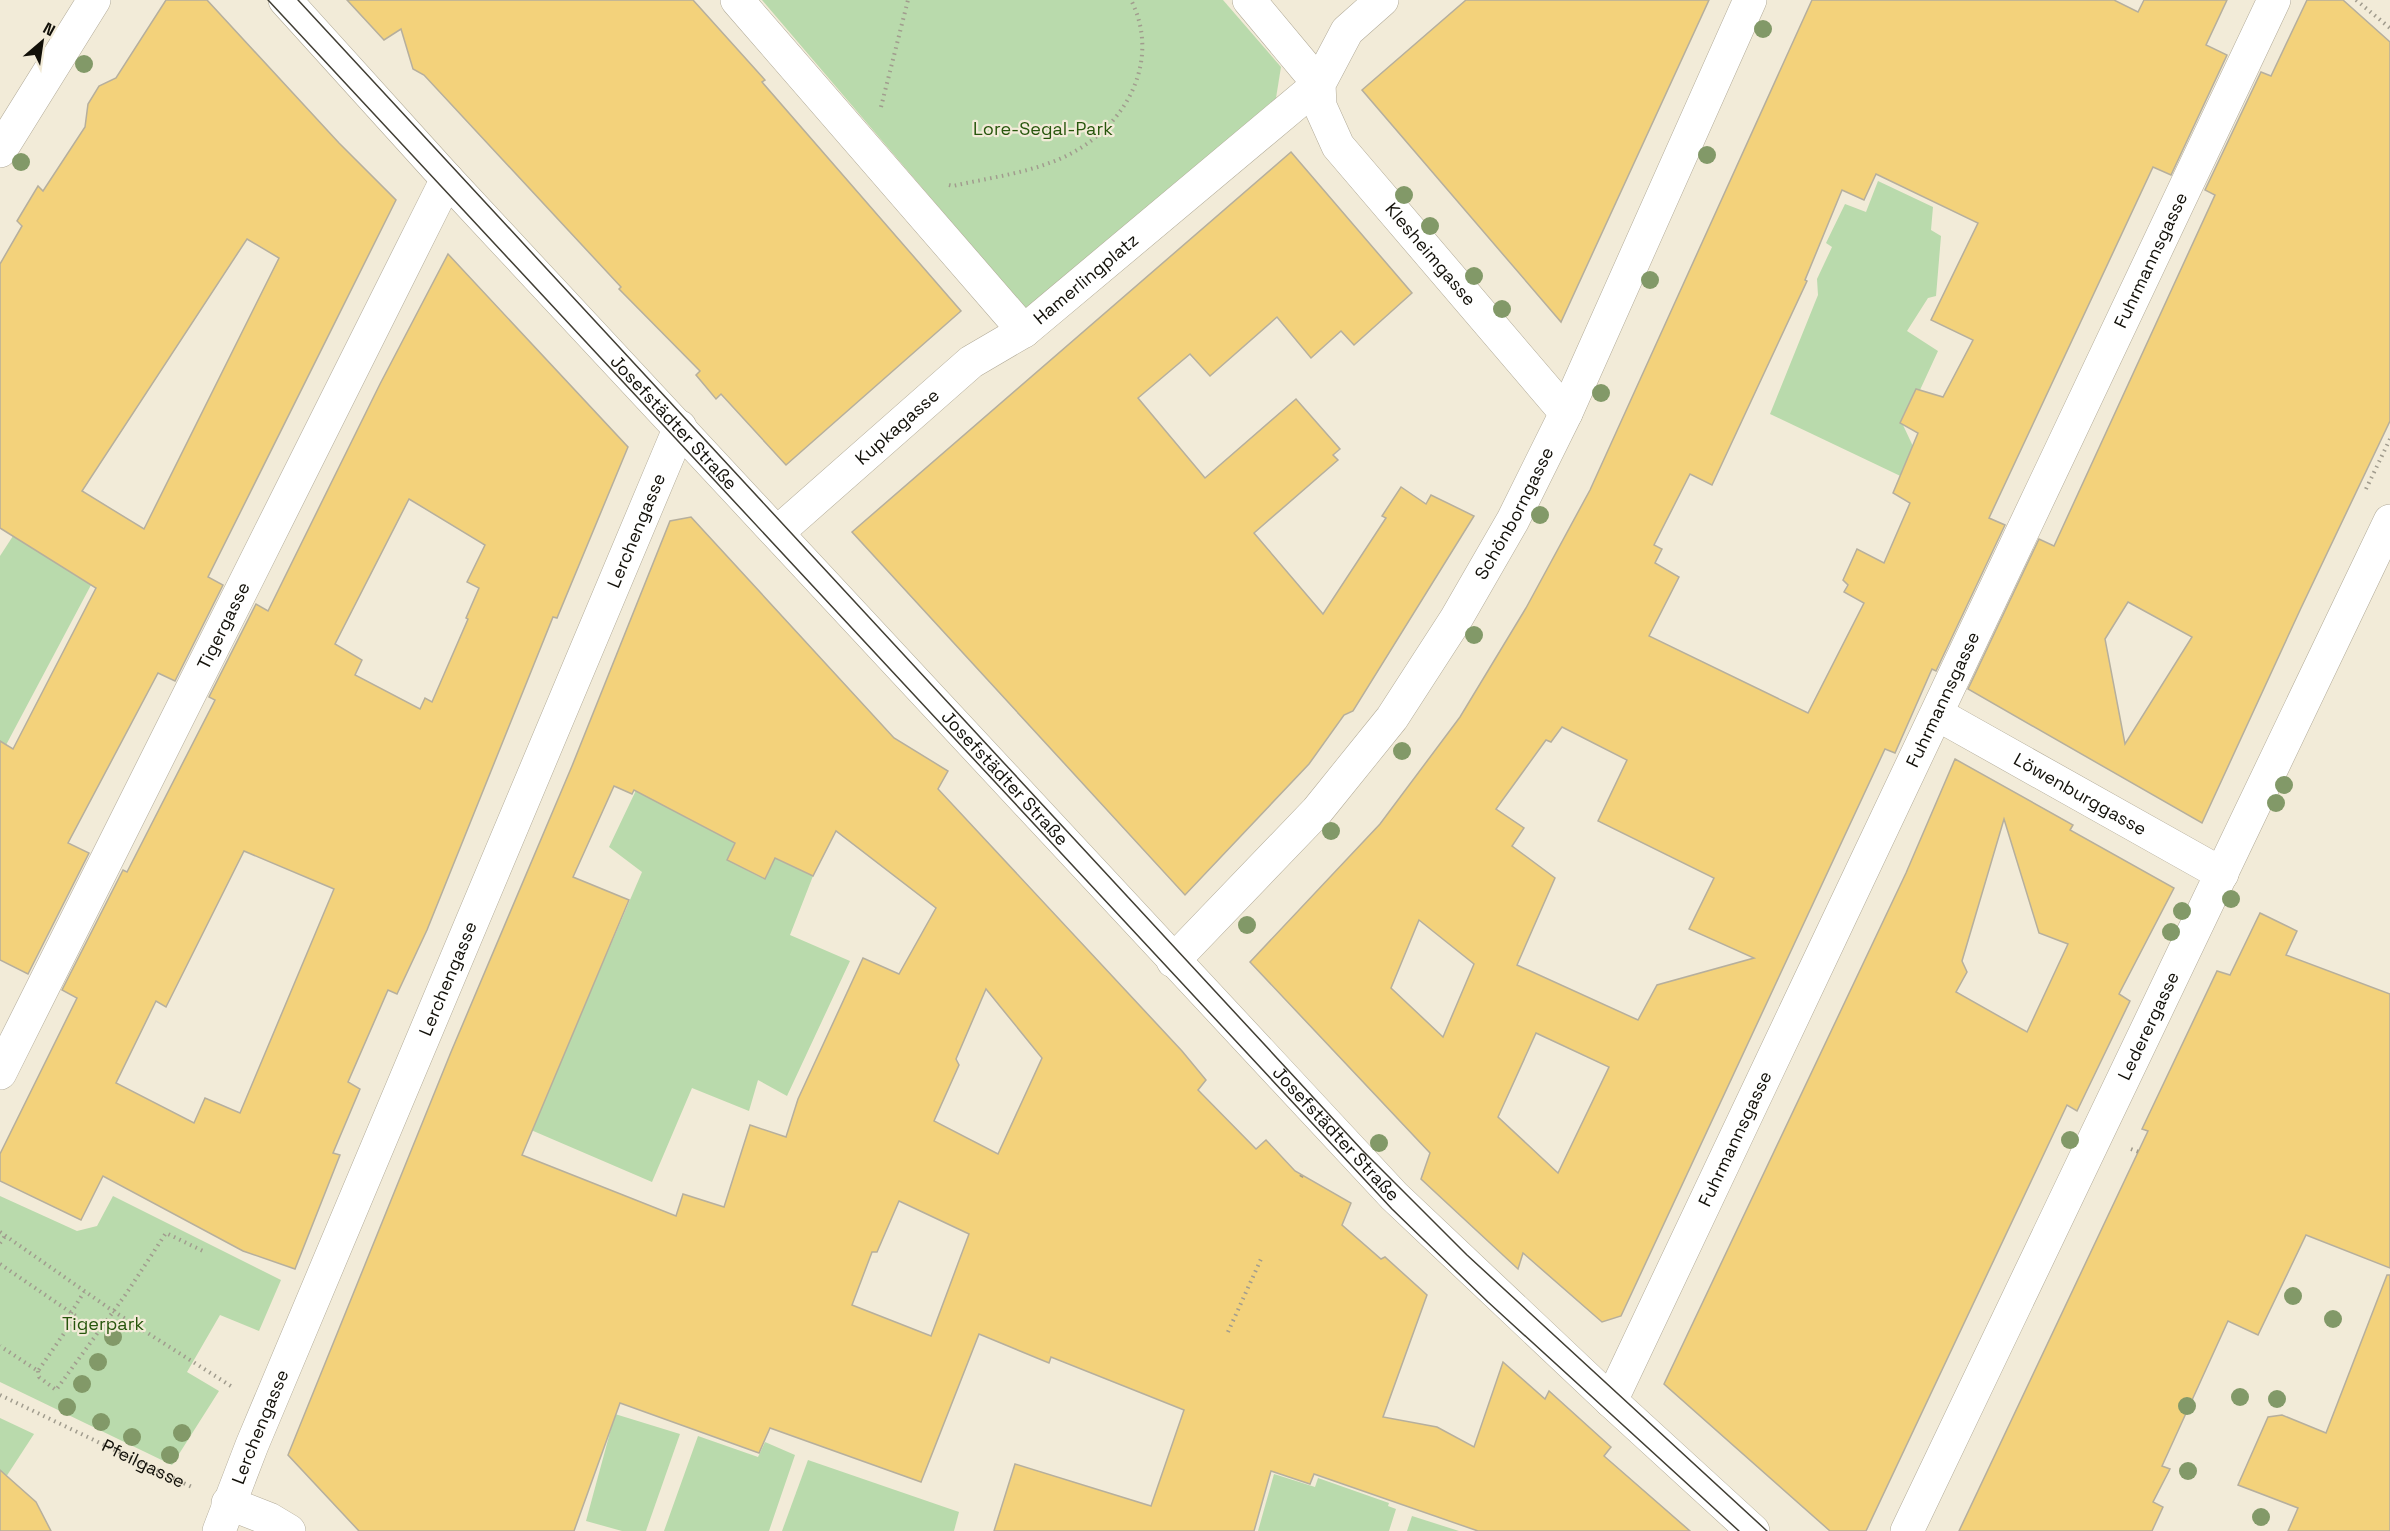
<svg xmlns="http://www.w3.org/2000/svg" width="2390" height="1531" font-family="'Space Grotesk',sans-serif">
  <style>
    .green { fill: #b9daac }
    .building { fill: #f3d27b; stroke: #b6af9d; stroke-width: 1.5; fill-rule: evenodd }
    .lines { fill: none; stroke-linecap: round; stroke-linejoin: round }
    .pedestrian-casing { stroke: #b2ab99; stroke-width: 34 }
    .minor-casing { stroke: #b2ab99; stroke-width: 34 }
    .tertiary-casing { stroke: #b2ab99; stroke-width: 34 }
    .path { stroke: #a19c8e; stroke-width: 4; stroke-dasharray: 1.5 4.5; stroke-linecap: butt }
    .pedestrian { stroke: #fff; stroke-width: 33 }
    .minor { stroke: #fff; stroke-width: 33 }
    .tertiary { stroke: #fff; stroke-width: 33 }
    .tram { stroke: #423f35; stroke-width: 1.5 }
    .tree { fill: #829968 }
    .labels { text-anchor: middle; stroke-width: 4.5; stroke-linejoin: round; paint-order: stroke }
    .park-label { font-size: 18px; fill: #27560c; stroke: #f2ebd8 }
    .street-label { font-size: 18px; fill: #121009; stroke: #f2ebd8 }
  </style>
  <rect width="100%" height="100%" fill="#f2ebd8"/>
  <!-- green -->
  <g class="green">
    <polygon points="762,0 1223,0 1281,67 1276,98 1029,313"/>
    <polygon points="1878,181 1933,207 1931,230 1941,236 1936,296 1928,298 1907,331 1938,351 1920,390 1916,389 1900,423 1903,425 1918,457 1913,482 1770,414 1818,295 1817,279 1832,247 1826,243 1845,204 1866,212"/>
    <polygon points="13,536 91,585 6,745 0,741 0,556"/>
    <polygon points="690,677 729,716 683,816 735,843 727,860 764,879 775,858 813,876 790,935 850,961 787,1096 758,1080 749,1111 692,1088 652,1182 531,1130 642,872 609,847"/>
    <polygon points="0,1196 77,1231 97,1226 113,1196 281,1280 259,1331 220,1315 187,1372 219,1391 172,1465 0,1382"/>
    <polygon points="615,1414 680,1434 646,1531 622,1531 586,1521"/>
    <polygon points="0,1418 34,1434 4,1480 0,1478"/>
    <polygon points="698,1436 758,1457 765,1442 795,1455 769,1531 664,1531"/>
    <polygon points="808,1460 959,1512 954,1531 782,1531"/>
    <polygon points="1274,1474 1315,1487 1318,1478 1389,1503 1388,1506 1396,1509 1389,1531 1258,1531"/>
    <polygon points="1412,1516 1459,1531 1407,1531"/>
  </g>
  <!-- building -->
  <g class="building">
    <path d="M 166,0 L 207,0 L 339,143 L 396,200 L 208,577 L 223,585 L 175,681 L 158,673 L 68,843 L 89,853 L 28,974 L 0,960 L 0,741 L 13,749 L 96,588 L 0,528 L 0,264 L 22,226 L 17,221 L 38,186 L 43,191 L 85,127 L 88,104 L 99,86 L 116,78 ZM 247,239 L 279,258 L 144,529 L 82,491 Z"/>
    <polygon points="347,0 693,0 765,80 762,82 961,311 786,465 721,394 716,399 696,375 700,371 619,289 621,287 424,75 413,69 401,29 384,40"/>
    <polygon points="1466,0 1709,0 1561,322 1362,90"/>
    <path d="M 1812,0 L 2114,0 L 2138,12 L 2144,0 L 2227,0 L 2206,45 L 2227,55 L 2171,175 L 2153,167 L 1989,518 L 2005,525 L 1936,671 L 1932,669 L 1895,753 L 1885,749 L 1621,1316 L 1602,1322 L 1523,1253 L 1518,1269 L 1421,1179 L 1430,1153 L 1250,962 L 1380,824 L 1460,717 L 1526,608 L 1590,490 ZM 1876,174 L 1978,223 L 1931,320 L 1973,340 L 1943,397 L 1916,389 L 1900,423 L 1918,433 L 1893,493 L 1910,503 L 1884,563 L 1857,549 L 1843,580 L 1848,585 L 1844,592 L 1864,603 L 1808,713 L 1649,636 L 1679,577 L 1655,563 L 1662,549 L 1654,545 L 1690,474 L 1712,485 L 1807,281 L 1805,280 L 1842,190 L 1864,200 ZM 1562,727 L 1627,760 L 1598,821 L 1714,878 L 1689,929 L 1754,958 L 1657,985 L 1638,1020 L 1517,965 L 1555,878 L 1512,846 L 1524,828 L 1496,809 L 1546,740 L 1551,742 ZM 1419,920 L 1474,964 L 1443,1037 L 1391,988 ZM 1536,1033 L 1609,1067 L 1558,1173 L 1498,1117 Z"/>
    <path d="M 2307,0 L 2343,0 L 2390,42 L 2390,421 L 2301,608 L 2202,823 L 1968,689 L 2039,539 L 2054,546 L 2215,195 L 2205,190 L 2261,72 L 2271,76 ZM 2128,602 L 2192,637 L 2125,744 L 2105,639 Z"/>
    <polygon points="1291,152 1412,293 1354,345 1341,331 1311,358 1277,317 1210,376 1190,354 1138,398 1205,478 1296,399 1340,449 1333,455 1338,460 1254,533 1323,614 1386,518 1382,516 1401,487 1426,504 1431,495 1474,516 1353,711 1344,715 1309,764 1185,895 852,532"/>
    <path d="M 448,254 L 628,447 L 557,618 L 553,617 L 427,930 L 397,994 L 388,990 L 348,1082 L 360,1089 L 333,1153 L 340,1155 L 295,1269 L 243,1251 L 103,1176 L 81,1220 L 0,1181 L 0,1154 L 77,998 L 62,990 L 123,870 L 127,872 L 215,700 L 209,697 L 256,604 L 268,611 L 380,384 ZM 409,499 L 485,545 L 467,582 L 479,588 L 466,618 L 468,619 L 432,702 L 425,698 L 420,709 L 355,675 L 362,660 L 335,644 ZM 244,851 L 334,889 L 240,1113 L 205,1098 L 194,1123 L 116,1083 L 156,1001 L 166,1007 Z"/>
    <path d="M 691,517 L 894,738 L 948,771 L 938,789 L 1182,1051 L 1206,1080 L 1198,1090 L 1256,1149 L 1266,1140 L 1295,1171 L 1351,1203 L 1342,1225 L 1381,1259 L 1385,1257 L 1427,1295 L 1383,1417 L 1437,1427 L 1474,1447 L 1503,1362 L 1545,1399 L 1549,1391 L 1611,1447 L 1604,1456 L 1690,1531 L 1478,1531 L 1314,1474 L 1310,1484 L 1271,1471 L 1254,1531 L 994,1531 L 1015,1464 L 1151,1506 L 1184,1410 L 1051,1357 L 1049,1363 L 979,1334 L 921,1482 L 770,1428 L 759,1453 L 620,1403 L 574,1531 L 359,1531 L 288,1455 L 451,1052 L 572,766 L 670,521 ZM 614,786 L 632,794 L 634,790 L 735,843 L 727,860 L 765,879 L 775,858 L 813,876 L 836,831 L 936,908 L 899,974 L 863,958 L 798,1099 L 786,1137 L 750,1125 L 724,1207 L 683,1194 L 676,1216 L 522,1155 L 629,900 L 573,877 ZM 986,989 L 1042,1058 L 998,1154 L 934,1121 L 959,1065 L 956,1059 ZM 899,1201 L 969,1234 L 931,1336 L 852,1305 L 872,1252 L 877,1252 Z"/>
    <path d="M 1955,759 L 2073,825 L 2070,830 L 2174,888 L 2119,994 L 2130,1001 L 2077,1111 L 2067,1105 L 1866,1531 L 1830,1531 L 1664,1384 L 1906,873 ZM 2004,819 L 2039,933 L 2068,944 L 2027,1032 L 1956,992 L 1967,972 L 1962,961 Z"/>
    <polygon points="2260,913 2297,931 2286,955 2390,994 2390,1268 2306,1235 2258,1335 2228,1321 2162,1466 2170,1469 2153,1502 2163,1507 2152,1531 1959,1531 2148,1131 2142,1129 2217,971 2230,975"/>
    <polygon points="2387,1275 2390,1275 2390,1531 2288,1531 2298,1508 2238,1485 2268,1417 2282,1415 2326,1433"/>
    <polygon points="0,1470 36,1502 51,1531 0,1531"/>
  </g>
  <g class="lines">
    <defs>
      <g id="pedestrian">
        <path id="s2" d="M 737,0 L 1024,331 L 1319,84 L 1249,0"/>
      </g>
      <g id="minor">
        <path id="s3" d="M 1382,0 L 1347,31 L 1319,84 L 1320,106 L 1338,146 L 1566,413"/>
        <polyline points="0,151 94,0"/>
        <path id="s4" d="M 778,532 L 971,362 L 1024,331"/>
        <path id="s5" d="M 1937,714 L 2222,874"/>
        <path id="s6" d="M 1173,961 L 1317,811 L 1392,718 L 1456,619 L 1513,520 L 1566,413 L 1750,0"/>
        <path id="s7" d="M 0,1073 L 447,179"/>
        <path id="s8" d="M 1611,1401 L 2274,0"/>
        <polyline points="228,1503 269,1519 289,1531"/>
        <path id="s9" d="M 219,1531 L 252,1445 L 680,427"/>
        <path id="s10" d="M 1907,1531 L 2390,521"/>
      </g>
      <g id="tertiary">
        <path id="s11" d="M 285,0 L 447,179 L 1394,1196 L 1611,1401 L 1753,1531"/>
      </g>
    </defs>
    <!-- pedestrian casing -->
    <use href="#pedestrian" class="pedestrian-casing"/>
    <!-- minor casing -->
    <use href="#minor" class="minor-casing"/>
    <!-- tertiary casing -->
    <use href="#tertiary" class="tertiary-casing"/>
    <!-- path -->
    <g class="path">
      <polyline points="2356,0 2390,28"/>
      <polyline points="881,107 908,0"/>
      <path d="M 949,185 L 953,186 C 992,177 1037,172 1072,153 C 1128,123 1161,59 1131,0"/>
      <polyline points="2366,489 2390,439"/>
      <polyline points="2131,1149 2139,1152"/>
      <polyline points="1301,1177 1304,1172"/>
      <polyline points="0,1232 113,1311 234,1388"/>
      <polyline points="0,1243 5,1236"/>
      <polyline points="0,1264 76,1316 38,1371 0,1346"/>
      <polyline points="71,1313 84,1292"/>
      <polyline points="1228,1332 1261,1259"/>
      <polyline points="38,1371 39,1377 56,1390 126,1294 166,1233 203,1251"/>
      <path id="s1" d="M 0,1395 L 194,1488"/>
    </g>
    <!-- pedestrian -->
    <use href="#pedestrian" class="pedestrian"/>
    <!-- minor -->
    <use href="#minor" class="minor"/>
    <!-- tertiary -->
    <use href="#tertiary" class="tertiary"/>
    <!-- tram -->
    <g class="tram">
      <polyline points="268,0 1392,1209 1488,1302 1739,1531"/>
      <polyline points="298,0 1362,1150 1467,1255 1767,1531"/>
    </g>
  </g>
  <!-- trees -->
  <g class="tree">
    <circle cx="1763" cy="29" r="9"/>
    <circle cx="84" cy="64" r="9"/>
    <circle cx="1707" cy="155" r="9"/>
    <circle cx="21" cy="162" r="9"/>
    <circle cx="1404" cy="195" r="9"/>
    <circle cx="1430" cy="226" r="9"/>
    <circle cx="1474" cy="276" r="9"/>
    <circle cx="1650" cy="280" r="9"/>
    <circle cx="1502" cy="309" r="9"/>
    <circle cx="1601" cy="393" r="9"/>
    <circle cx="1540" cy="515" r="9"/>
    <circle cx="1474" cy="635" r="9"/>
    <circle cx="1402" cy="751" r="9"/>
    <circle cx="2284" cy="785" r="9"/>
    <circle cx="2276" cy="803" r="9"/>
    <circle cx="1331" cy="831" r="9"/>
    <circle cx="2231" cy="899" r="9"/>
    <circle cx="2182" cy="911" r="9"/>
    <circle cx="1247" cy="925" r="9"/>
    <circle cx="2171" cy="932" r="9"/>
    <circle cx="2070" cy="1140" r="9"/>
    <circle cx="1379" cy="1143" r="9"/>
    <circle cx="2293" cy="1296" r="9"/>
    <circle cx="2333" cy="1319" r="9"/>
    <circle cx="113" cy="1337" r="9"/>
    <circle cx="98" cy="1362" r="9"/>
    <circle cx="82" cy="1384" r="9"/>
    <circle cx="2240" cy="1397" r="9"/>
    <circle cx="2277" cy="1399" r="9"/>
    <circle cx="2187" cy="1406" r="9"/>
    <circle cx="67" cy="1407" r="9"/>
    <circle cx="101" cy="1422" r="9"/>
    <circle cx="182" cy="1433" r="9"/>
    <circle cx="132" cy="1437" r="9"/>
    <circle cx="170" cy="1455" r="9"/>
    <circle cx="2188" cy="1471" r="9"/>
    <circle cx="2261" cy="1517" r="9"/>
  </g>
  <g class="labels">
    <!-- park labels -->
    <g class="park-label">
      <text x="1043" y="135">Lore-Segal-Park</text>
      <text x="103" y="1330">Tigerpark</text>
    </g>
    <!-- street labels -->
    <g class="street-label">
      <text dy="6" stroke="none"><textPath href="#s3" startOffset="315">Klesheimgasse</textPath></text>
      <text dy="6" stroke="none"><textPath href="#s8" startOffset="1262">Fuhrmannsgasse</textPath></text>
      <text dy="6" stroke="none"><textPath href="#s2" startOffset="519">Hamerlingplatz</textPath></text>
      <text dy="6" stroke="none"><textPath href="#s11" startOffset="574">Josefstädter Straße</textPath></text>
      <text dy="6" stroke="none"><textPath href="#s4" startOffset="159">Kupkagasse</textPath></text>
      <text dy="6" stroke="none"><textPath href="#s6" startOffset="566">Schönborngasse</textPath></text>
      <text dy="6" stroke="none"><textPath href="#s9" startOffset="1084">Lerchengasse</textPath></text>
      <text dy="6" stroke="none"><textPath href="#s7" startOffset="500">Tigergasse</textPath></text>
      <text dy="6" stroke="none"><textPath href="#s8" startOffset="776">Fuhrmannsgasse</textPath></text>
      <text dy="6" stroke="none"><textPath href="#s11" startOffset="1060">Josefstädter Straße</textPath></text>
      <text dy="6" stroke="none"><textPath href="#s5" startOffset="164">Löwenburggasse</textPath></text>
      <text dy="6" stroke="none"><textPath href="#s9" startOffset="598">Lerchengasse</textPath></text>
      <text dy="6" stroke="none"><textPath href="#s10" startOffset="560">Lederergasse</textPath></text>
      <text dy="6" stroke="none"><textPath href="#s11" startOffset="1546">Josefstädter Straße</textPath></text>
      <text dy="6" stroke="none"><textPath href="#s8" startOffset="290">Fuhrmannsgasse</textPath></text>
      <text dy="6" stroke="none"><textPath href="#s9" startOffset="112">Lerchengasse</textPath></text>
      <text dy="6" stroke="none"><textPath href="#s1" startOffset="159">Pfeilgasse</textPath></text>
    </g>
  </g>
  <!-- north arrow -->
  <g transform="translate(42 42) rotate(29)" stroke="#f2ebd8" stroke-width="4.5" paint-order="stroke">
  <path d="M0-4.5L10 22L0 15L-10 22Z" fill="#121009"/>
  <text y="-9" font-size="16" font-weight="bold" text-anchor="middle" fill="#121009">N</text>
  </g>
</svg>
